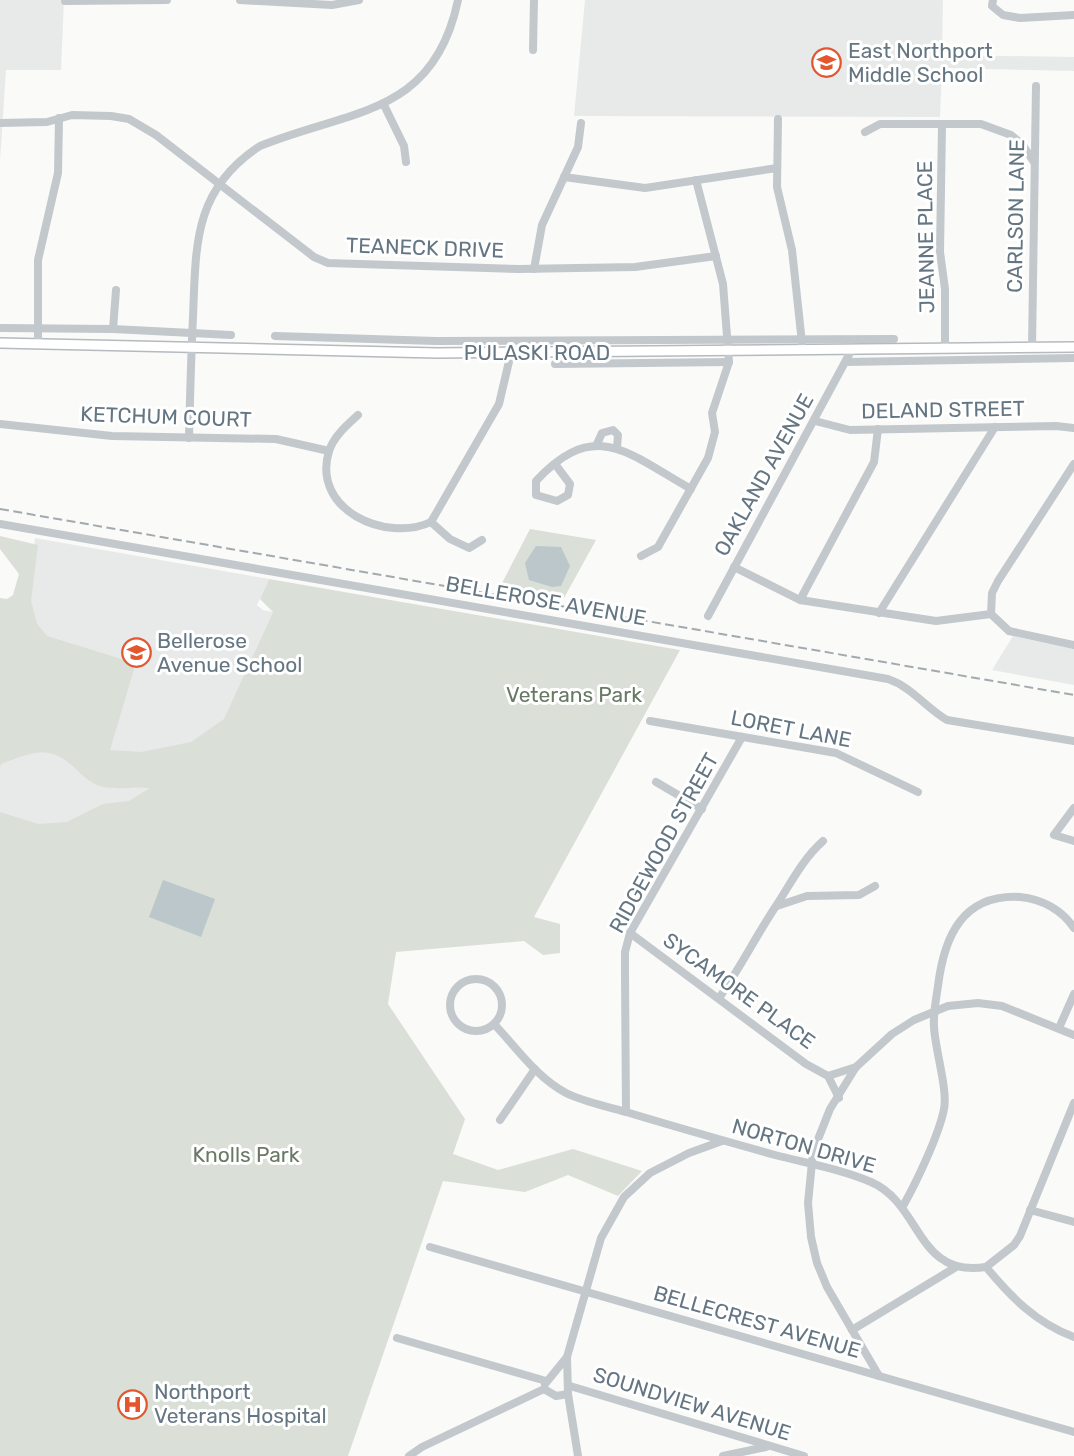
<svg xmlns="http://www.w3.org/2000/svg" width="1074" height="1456" font-family="Rubik,sans-serif">
  <style>
    .built { fill: #e8e9e9 }
    .green { fill: #dadfd7 }
    .water { fill: #bbc7cb }
    .lines { fill: none; stroke-linecap: round; stroke-linejoin: round }
    .major-casing { stroke: #b5babe; stroke-width: 12 }
    .minor { stroke: #c3c8cc; stroke-width: 8 }
    .major { stroke: #fff; stroke-width: 9 }
    .rail { stroke: #a2aab0; stroke-width: 2; stroke-dasharray: 9 4.5; stroke-linecap: butt }
    .labels { text-anchor: middle; stroke-width: 6; stroke-linejoin: round; paint-order: stroke }
    .poi-label { font-size: 21px; fill: #657683; stroke: #fff; text-anchor: start }
    .street-label { font-size: 21px; fill: #657683; stroke: #fff }
    .park-label { font-size: 21px; fill: #687a64; stroke: #fff }
  </style>
  <rect width="100%" height="100%" fill="#fafaf8"/>
  <!-- built -->
  <g class="built">
    <polygon points="0,0 64,0 61,70 6,70 0,161"/>
    <polygon points="585,0 943,0 942,55 1074,57 1074,71 942,68 940,117 574,116"/>
    <polygon points="35,538 269,579 257,605 263,610 273,612 218,733 153,842 0,826 0,770"/>
    <polygon points="1013,636 1074,649 1074,685 992,670"/>
  </g>
  <!-- green -->
  <g class="green">
    <polygon points="530,529 596,540 564,598 500,587"/>
    <path d="M 0,536 L 38,545 L 31,601 L 37,624 L 47,636 L 131,662 L 134,669 L 110,750 L 141,752 L 191,742 L 224,719 L 273,612 L 260,599 L 269,579 L 680,650 L 534,917 L 560,924 L 560,953 L 543,955 L 524,941 L 396,952 L 388,1004 L 465,1119 L 453,1154 L 498,1170 L 573,1149 L 642,1171 L 618,1196 L 568,1175 L 525,1192 L 443,1181 L 348,1456 L 0,1456 L 0,812 L 38,824 L 67,822 L 103,804 L 129,801 L 150,788 C 135,786 119,790 104,787 C 93,785 85,778 77,770 C 49,743 34,752 1,764 L 0,770 L 0,598 L 7,599 L 13,595 L 19,574 L 0,549 Z"/>
  </g>
  <!-- water -->
  <g class="water">
    <polygon points="536,546 561,547 570,566 561,586 552,587 529,580 525,563"/>
    <polygon points="163,880 215,899 201,937 149,917"/>
  </g>
  <g class="lines">
    <defs>
      <polyline id="major" points="0,343 437,353 1074,347"/>
    </defs>
    <!-- major casing -->
    <use href="#major" class="major-casing"/>
    <!-- minor -->
    <g class="minor">
      <polyline points="240,0 332,5 359,0"/>
      <polyline points="993,0 992,6 1003,15 1020,18 1074,15"/>
      <polyline points="65,1 167,0"/>
      <polyline points="533,50 534,0"/>
      <polyline points="384,105 404,146 406,162"/>
      <polyline points="778,119 777,187 792,250 802,343"/>
      <polyline points="0,123 47,122 72,115 111,116 129,119 156,135 314,257 328,263 519,269 635,267 716,256"/>
      <polyline points="942,125 940,252 945,289 945,348"/>
      <polyline points="865,132 880,124 981,124 1011,135 1022,144 1034,162"/>
      <polyline points="564,177 645,188 777,168"/>
      <polyline points="534,269 542,225 578,147 581,123"/>
      <polyline points="0,328 113,329 231,335"/>
      <polyline points="113,329 116,290"/>
      <polyline points="275,336 436,341 894,339"/>
      <polyline points="38,344 38,260 58,173 59,118"/>
      <polyline points="1032,347 1036,86"/>
      <polyline points="846,362 1074,358"/>
      <polyline points="555,364 729,362"/>
      <path d="M 358,415 C 347,425 334,436 329,451 C 311,510 386,543 431,522"/>
      <polyline points="815,421 850,430 1056,426 1074,428"/>
      <polyline points="0,424 112,436 276,439 329,451"/>
      <path d="M 189,438 C 190,397 191,357 193,317 C 196,245 193,190 260,146 C 351,109 434,116 458,0"/>
      <polyline points="597,444 602,433 613,430 618,435 617,447"/>
      <path d="M 555,464 L 570,484 L 568,495 L 557,501 L 536,495 L 536,481 C 595,417 629,454 691,489"/>
      <polyline points="431,522 499,404 511,353"/>
      <polyline points="431,522 450,539 469,548 482,540"/>
      <path d="M 0,524 L 888,679 C 912,687 926,708 947,720 L 1074,741"/>
      <polyline points="641,556 658,547 708,458 715,432 712,413 729,362 723,284 696,180"/>
      <polyline points="734,567 800,600 936,621 991,614"/>
      <polyline points="800,600 874,462 878,429"/>
      <polyline points="879,613 995,427"/>
      <polyline points="991,614 992,593 998,581 1074,464"/>
      <polyline points="991,614 1009,631 1074,645"/>
      <polyline points="708,616 851,351"/>
      <polyline points="650,721 836,753 918,792"/>
      <polyline points="656,782 702,809"/>
      <polyline points="1074,808 1054,835 1074,841"/>
      <polyline points="777,906 807,896 859,895 875,886"/>
      <polyline points="630,933 806,1064 828,1076 839,1098"/>
      <circle cx="476" cy="1005" r="26"/>
      <path d="M 719,998 C 740,968 756,936 776,906 C 791,883 802,860 823,841"/>
      <path d="M 494,1024 C 516,1047 537,1078 566,1093 C 584,1102 606,1106 626,1112 C 676,1127 725,1141 775,1155 C 806,1163 841,1169 871,1182 C 922,1204 916,1278 986,1267 C 1011,1297 1036,1323 1074,1337"/>
      <polyline points="1059,1028 1074,994"/>
      <polyline points="828,1076 856,1067"/>
      <polyline points="626,1112 625,974 625,952 630,933 742,737"/>
      <polyline points="500,1120 535,1069"/>
      <path d="M 903,1206 C 916,1183 939,1135 944,1109 C 948,1090 935,1049 934,1027 C 933,1014 936,1000 938,986 C 944,937 962,894 1020,897 C 1042,899 1062,910 1074,928"/>
      <polyline points="1030,1210 1074,1222"/>
      <polyline points="430,1247 1074,1432"/>
      <polyline points="986,1267 1014,1245 1020,1236 1074,1103"/>
      <polyline points="852,1330 956,1267"/>
      <polyline points="397,1338 546,1381"/>
      <polyline points="879,1376 827,1287 817,1263 811,1237 808,1203 813,1152 830,1109 856,1067 892,1034 914,1020 948,1006 978,1003 1002,1006 1074,1035"/>
      <polyline points="545,1384 567,1357"/>
      <polyline points="570,1386 804,1456"/>
      <polyline points="544,1389 556,1396 568,1394"/>
      <polyline points="409,1456 422,1447 544,1389"/>
      <polyline points="578,1456 568,1394 567,1357 601,1238 624,1197 650,1173 689,1153 722,1141"/>
      <polyline points="723,1456 766,1447"/>
    </g>
    <!-- major -->
    <use href="#major" class="major"/>
    <!-- rail -->
    <polyline class="rail" points="0,509 1074,695"/>
  </g>
  <!-- icons -->
  <defs>
    <symbol id="school-ring" viewBox="-11 -11 22 22"><circle r="9.5" fill="#fff" stroke="#e4572e" stroke-width="1.5"/><path d="M0-5L7-2L0 1L-7-2ZM-4 1L0 2.5L4 1V4Q0 6-4 4Z" fill="#e4572e"/></symbol>
    <symbol id="hospital-ring" viewBox="-11 -11 22 22"><circle r="9.5" fill="#fff" stroke="#e4572e" stroke-width="1.5"/><path d="M-5-5h3v3.5h4V-5h3V5h-3V1.5h-4V5h-3Z" fill="#e4572e"/></symbol>
  </defs>
  <g fill-rule="evenodd">
    <use href="#school-ring" x="810" y="46" width="33" height="33"/>
    <use href="#school-ring" x="120" y="636" width="33" height="33"/>
    <use href="#hospital-ring" x="116" y="1388" width="33" height="33"/>
  </g>
  <g class="labels">
    <!-- poi labels -->
    <g class="poi-label">
      <text x="848" y="58">East Northport<tspan x="848" dy="24">Middle School</tspan></text>
      <text x="157" y="648">Bellerose<tspan x="157" dy="24">Avenue School</tspan></text>
      <text x="154" y="1399">Northport<tspan x="154" dy="24">Veterans Hospital</tspan></text>
    </g>
    <!-- street labels -->
    <g class="street-label">
      <text transform="translate(1016 216) rotate(-89)" y="7">CARLSON LANE</text>
      <text transform="translate(926 237) rotate(-91)" y="7">JEANNE PLACE</text>
      <text transform="translate(425 248) rotate(2)" y="7">TEANECK DRIVE</text>
      <text x="537" y="360">PULASKI ROAD</text>
      <text transform="translate(943 410) rotate(-1)" y="7">DELAND STREET</text>
      <text transform="translate(166 417) rotate(2)" y="7">KETCHUM COURT</text>
      <text transform="translate(764 475) rotate(-61)" y="7">OAKLAND AVENUE</text>
      <text transform="translate(546 601) rotate(10)" y="7">BELLEROSE AVENUE</text>
      <text transform="translate(791 729) rotate(11)" y="7">LORET LANE</text>
      <text transform="translate(664 843) rotate(-61)" y="7">RIDGEWOOD STREET</text>
      <text transform="translate(739 991) rotate(36)" y="7">SYCAMORE PLACE</text>
      <text transform="translate(804 1146) rotate(16)" y="7">NORTON DRIVE</text>
      <text transform="translate(757 1322) rotate(16)" y="7">BELLECREST AVENUE</text>
      <text transform="translate(692 1404) rotate(17)" y="7">SOUNDVIEW AVENUE</text>
    </g>
    <!-- park labels -->
    <g class="park-label">
      <text x="574" y="702">Veterans Park</text>
      <text x="246" y="1162">Knolls Park</text>
    </g>
  </g>
</svg>
